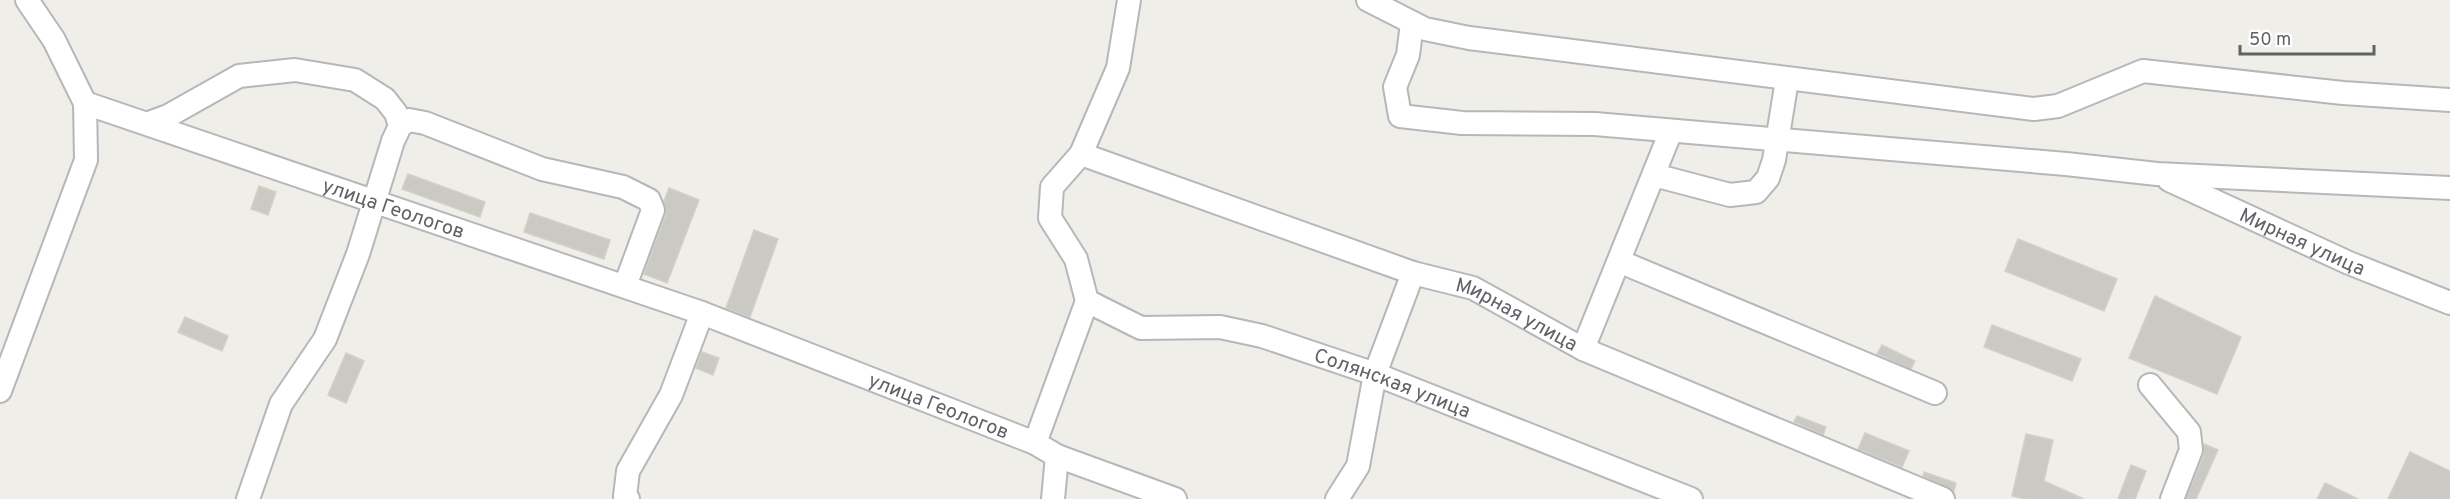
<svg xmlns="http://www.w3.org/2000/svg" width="2450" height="499" font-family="Overpass,sans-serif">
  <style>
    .building { fill: #cbc9c4; stroke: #d3d0c7; stroke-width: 1.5 }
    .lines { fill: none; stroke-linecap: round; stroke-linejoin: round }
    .minor-casing { stroke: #b5b7ba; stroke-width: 26 }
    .minor { stroke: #fff; stroke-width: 22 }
    .labels { text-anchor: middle; stroke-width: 6; stroke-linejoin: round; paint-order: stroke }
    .street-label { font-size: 20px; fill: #5f6266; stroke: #fff }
  </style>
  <rect width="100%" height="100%" fill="#efeee8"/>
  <!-- building -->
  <g class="building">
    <polygon points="408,174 485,202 480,217 402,189"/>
    <polygon points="259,186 276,192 268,215 251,209"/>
    <polygon points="669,188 699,200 667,283 644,274 666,215 664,201"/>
    <polygon points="530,213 610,240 604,259 524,232"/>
    <polygon points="754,230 778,239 750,317 726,308"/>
    <polygon points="2018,239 2117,279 2104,311 2005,271"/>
    <polygon points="2155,296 2241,337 2217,394 2129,358"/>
    <polygon points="185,317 228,336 222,351 178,332"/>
    <polygon points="1992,325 2081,359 2072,381 1984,347"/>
    <polygon points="1882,345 1915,361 1911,369 1877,354"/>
    <polygon points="702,352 719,358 713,375 696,368"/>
    <polygon points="346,353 364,361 346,403 328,395"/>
    <polygon points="1797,416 1826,427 1823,435 1794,422"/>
    <polygon points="1865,433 1909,451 1902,467 1858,449"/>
    <polygon points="2026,434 2053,440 2044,481 2084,499 2025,499 2012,496"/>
    <polygon points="2204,444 2218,450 2196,499 2186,499 2204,455"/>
    <polygon points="2410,452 2450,471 2450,499 2388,499"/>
    <polygon points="2131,465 2146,471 2135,499 2118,499"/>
    <polygon points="1924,472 1956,483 1954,491 1923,476"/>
    <polygon points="2325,483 2358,499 2317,499"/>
  </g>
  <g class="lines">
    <defs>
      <g id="minor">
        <polyline points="1368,0 1425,29 1469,38 2034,109 2058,106 2143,71 2343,93 2450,100"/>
        <polyline points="1412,23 1408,55 1395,87 1400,116 1462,123 1595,124 2066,164 2157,174 2450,188"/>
        <path id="s1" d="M 85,103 L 702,313 L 1035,443 L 1057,456 L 1175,499"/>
        <polyline points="149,123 168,116 239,76 295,70 355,80 385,99 396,113 400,126"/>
        <path id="s2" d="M 1081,154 L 1413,273 L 1473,288 L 1583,349 L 1943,499"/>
        <polyline points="1654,175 1730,195 1756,192 1768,178 1774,160 1787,80"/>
        <path id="s3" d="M 2169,180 L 2349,263 L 2450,303"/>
        <polyline points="1621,262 1935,393"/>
        <path id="s4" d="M 1087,301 L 1141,328 L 1220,327 L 1262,336 L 1375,374 L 1691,499"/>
        <polyline points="1583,349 1671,131"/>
        <polyline points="2150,385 2189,432 2191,450 2172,499"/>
        <polyline points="0,391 86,160 85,103 54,40 27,0"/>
        <polyline points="1035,443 1087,301 1076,259 1050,218 1052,187 1081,154 1118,68 1129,0"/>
        <polyline points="248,499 281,404 325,339 358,254 393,141 400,126 409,120 425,123 542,169 623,187 649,200 653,210 625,286"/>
        <polyline points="628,499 625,496 628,471 671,395 702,313"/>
        <polyline points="1053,499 1057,456"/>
        <polyline points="1337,499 1358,466 1375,374 1413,273"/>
      </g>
    </defs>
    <!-- minor casing -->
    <use href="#minor" class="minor-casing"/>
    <!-- minor -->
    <use href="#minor" class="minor"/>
  </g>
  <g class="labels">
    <!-- street labels -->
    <g class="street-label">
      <text dy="7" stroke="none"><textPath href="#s1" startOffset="326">улица Геологов</textPath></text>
      <text dy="7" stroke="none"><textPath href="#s3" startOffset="147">Мирная улица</textPath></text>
      <text dy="7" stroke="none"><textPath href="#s2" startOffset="465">Мирная улица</textPath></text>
      <text dy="7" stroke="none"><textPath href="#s4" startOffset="321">Солянская улица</textPath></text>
      <text dy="7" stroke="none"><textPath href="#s1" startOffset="906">улица Геологов</textPath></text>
    </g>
  </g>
  <!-- scale -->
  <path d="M2240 45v9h134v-9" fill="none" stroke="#5f6266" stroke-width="3"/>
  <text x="2249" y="45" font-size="18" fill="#5f6266" stroke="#ffffff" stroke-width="4.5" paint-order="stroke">50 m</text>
</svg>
